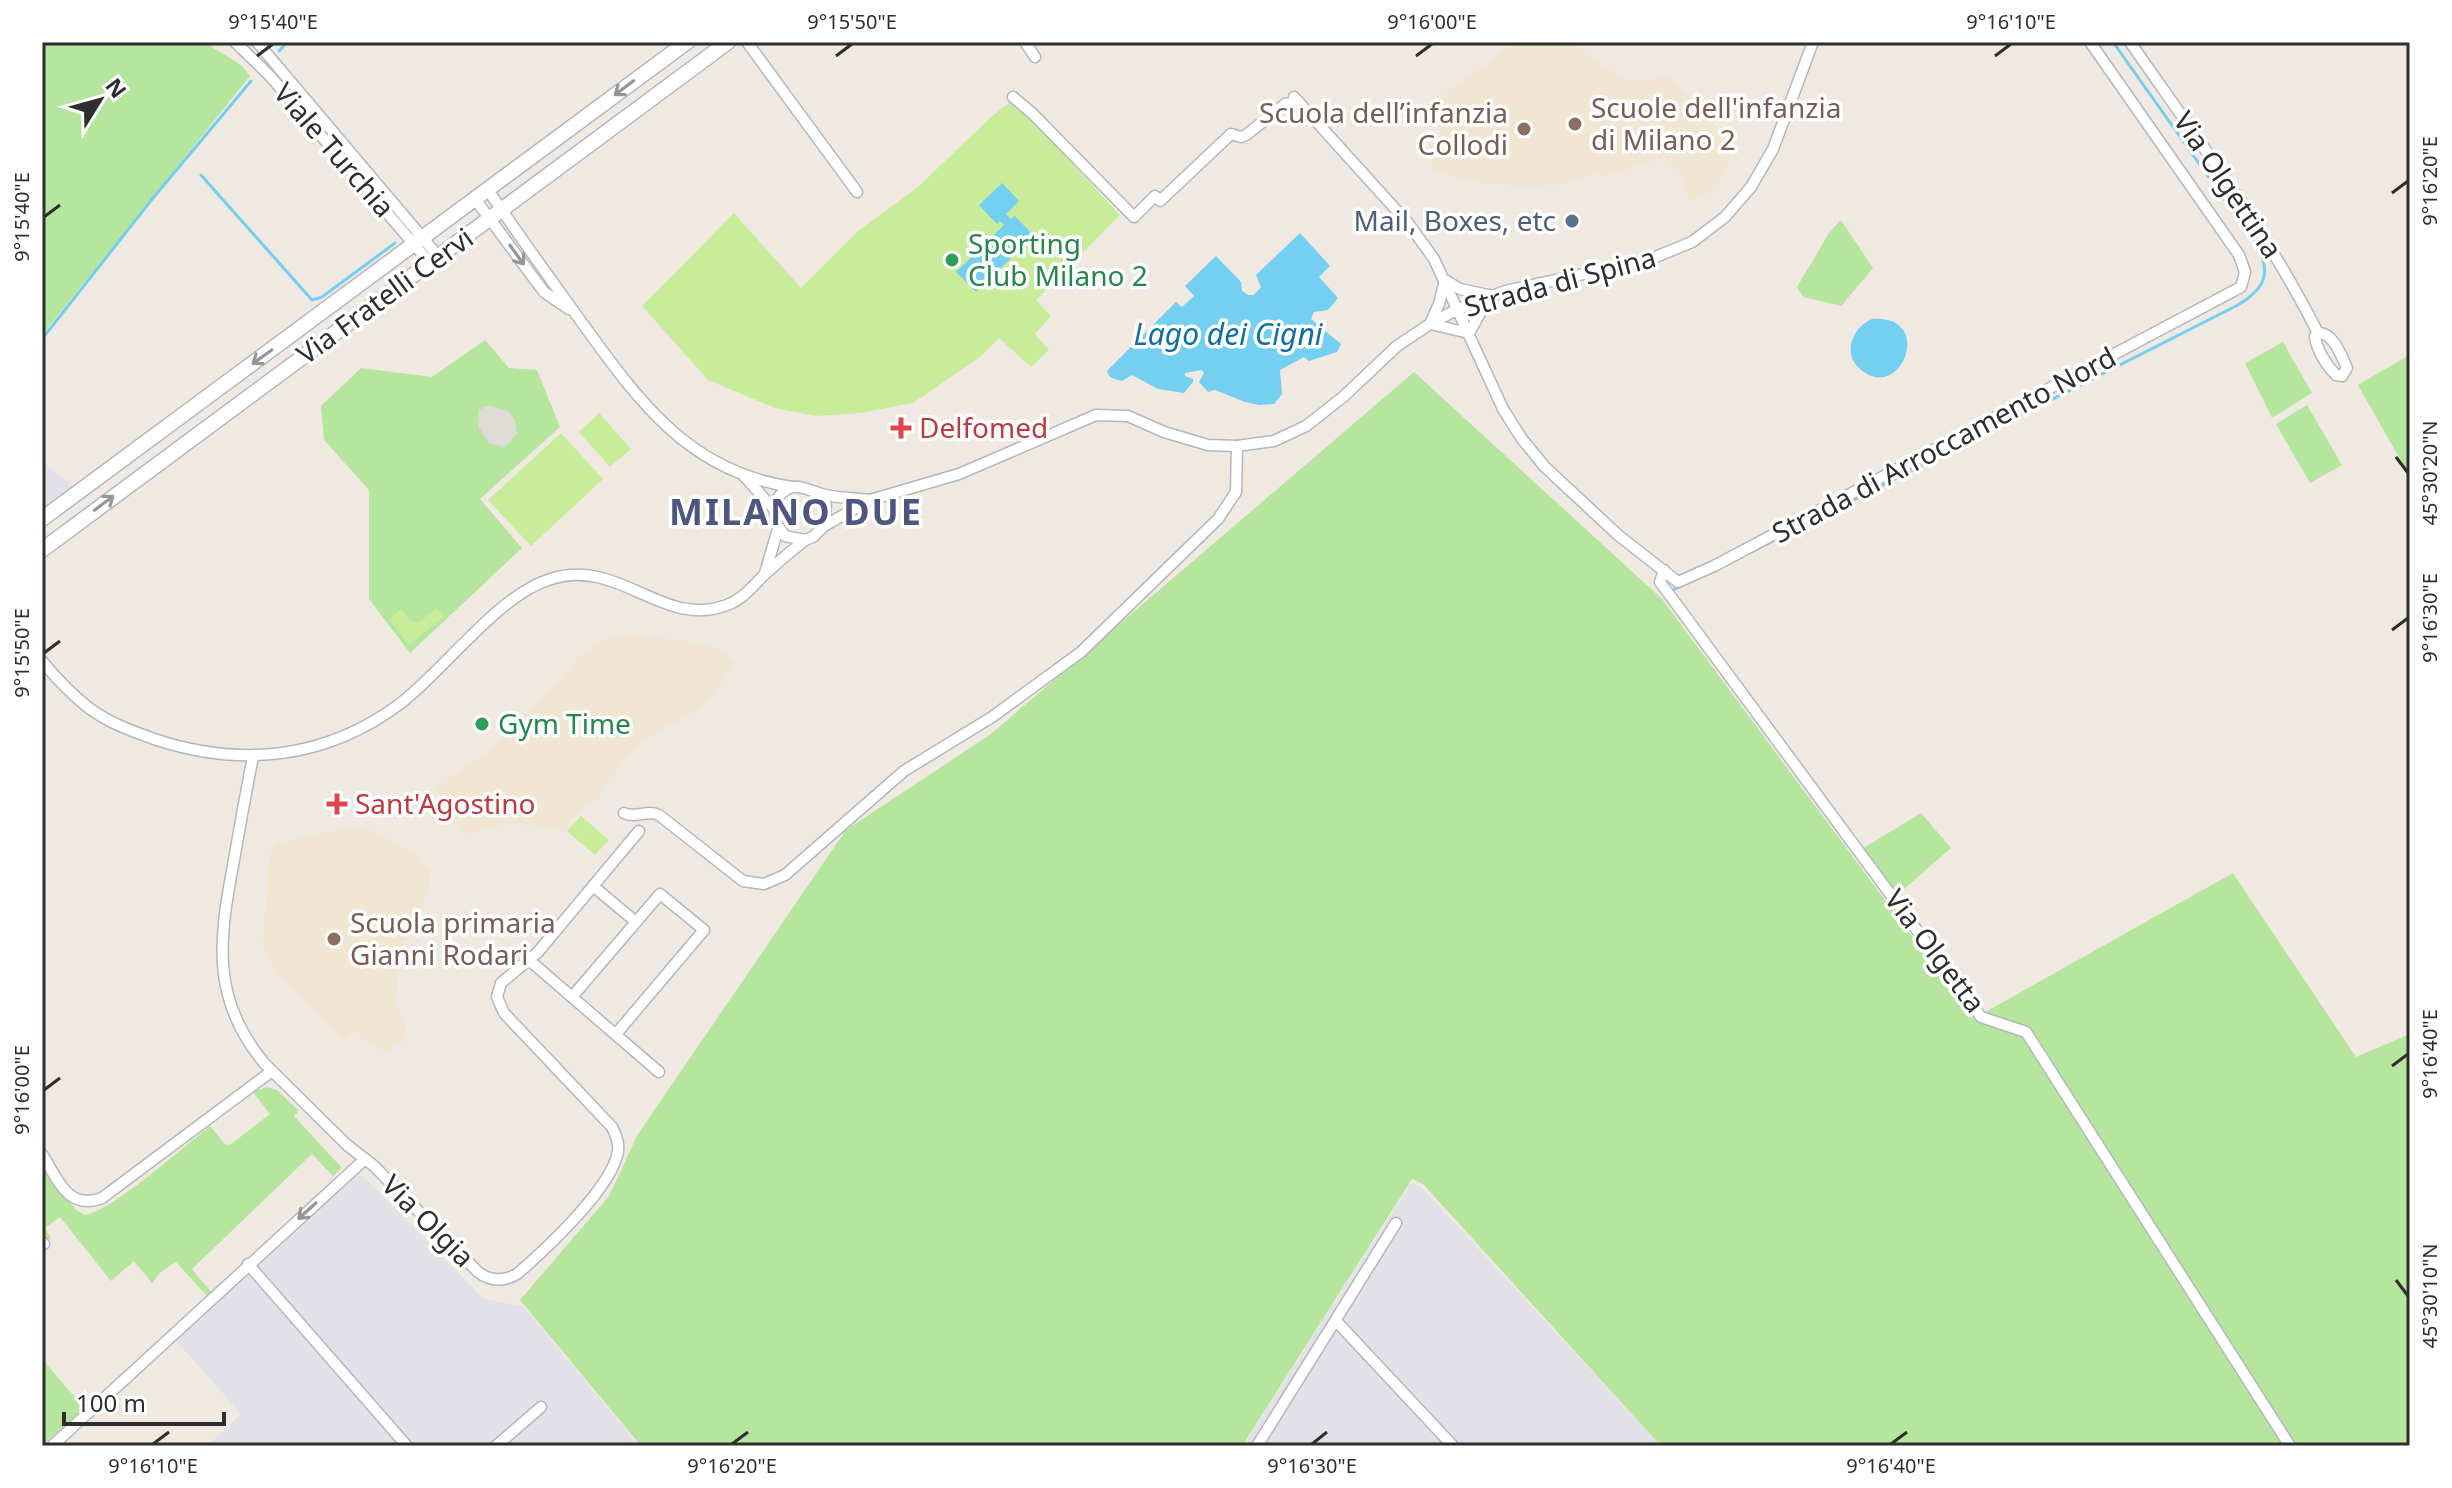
<svg xmlns="http://www.w3.org/2000/svg" width="2452" height="1488" font-family="'Noto Sans',sans-serif">
  <style>
    .industrial { fill: #e3e1e8 }
    .education { fill: #f0e6d1 }
    .green { fill: #b6e59e }
    .pitch { fill: #c9ec9a }
    .plaza { fill: #dfdcd8 }
    .water { fill: #75cff0 }
    .lines { fill: none; stroke-linecap: round; stroke-linejoin: round }
    .stream { stroke: #75cff0; stroke-width: 3 }
    .street-casing { stroke: #b4b7c1; stroke-width: 13 }
    .secondary-casing { stroke: #b4b7c1; stroke-width: 17 }
    .street { stroke: #fff; stroke-width: 10 }
    .secondary { stroke: #fff; stroke-width: 14 }
    .oneway { stroke: #969696 }
    .ticks { fill: none; stroke: #2e2e2e; stroke-width: 3 }
    .education-dot { fill: #8d6e63; stroke: #fff; stroke-width: 3 }
    .service-dot { fill: #5c6f8a; stroke: #fff; stroke-width: 3 }
    .leisure-dot { fill: #2e9e5b; stroke: #fff; stroke-width: 3 }
    .health-dot { fill: #e0444e; stroke: #fff; stroke-width: 3 }
    .labels { text-anchor: middle; stroke-width: 7; stroke-linejoin: round; paint-order: stroke }
    .education-label { font-size: 28px; fill: #785e54; stroke: #fff; text-anchor: start }
    .street-label { font-size: 28px; fill: #2e2e2e; stroke: #fff }
    .service-label { font-size: 28px; fill: #4e5e75; stroke: #fff; text-anchor: end }
    .leisure-label { font-size: 28px; fill: #27864d; stroke: #fff; text-anchor: start }
    .health-label { font-size: 28px; fill: #be3a42; stroke: #fff; text-anchor: start }
    .water-label { font-size: 30px; font-style: italic; fill: #0d6fa3; stroke: #fff }
    .district-label { font-size: 36px; font-weight: bold; letter-spacing: 2px; fill: #4d5680; stroke: #fff }
    .neatline { fill: none; stroke: #2e2e2e; stroke-width: 3 }
    .ticks-label { font-size: 20px; text-anchor: middle; fill: #2e2e2e }
  </style>
  <rect width="100%" height="100%" fill="#efe9e1"/>
  <!-- industrial -->
  <g class="industrial">
    <polygon points="42,462 76,488 42,513"/>
    <polygon points="355,1168 484,1299 524,1307 639,1446 207,1446 241,1414 172,1336"/>
    <polygon points="1411,1183 1420,1186 1661,1446 1243,1446"/>
  </g>
  <!-- education -->
  <g class="education">
    <polygon points="1516,42 1569,42 1625,80 1642,81 1670,77 1725,137 1731,152 1725,173 1708,193 1690,202 1679,170 1667,160 1659,159 1606,176 1598,173 1557,185 1518,186 1482,183 1440,173 1434,169 1431,162 1433,156 1443,144 1443,136 1431,112 1432,107 1435,102"/>
    <polygon points="630,634 710,645 735,662 714,695 700,708 642,741 605,784 598,799 582,808 562,832 534,825 504,824 465,834 436,796 437,788 489,751 587,650 610,638"/>
    <polygon points="354,827 370,830 416,854 431,873 429,887 400,953 396,1002 405,1024 406,1033 403,1041 386,1052 371,1045 355,1030 344,1040 278,972 266,955 263,943 270,855 273,848 278,843"/>
  </g>
  <!-- green -->
  <g class="green">
    <polygon points="42,42 204,42 241,65 250,76 42,335"/>
    <polygon points="1841,220 1873,268 1841,306 1803,297 1797,287 1829,233"/>
    <polygon points="485,340 509,368 537,370 560,427 480,499 522,548 410,653 369,599 369,490 324,440 321,406 361,368 432,377"/>
    <polygon points="2283,342 2312,393 2272,418 2245,363"/>
    <polygon points="2409,355 2410,357 2410,477 2358,385"/>
    <polygon points="1414,372 1662,599 1973,1019 2233,873 2356,1057 2410,1034 2410,1446 1661,1446 1423,1184 1412,1179 1242,1446 641,1446 520,1300 609,1196 638,1134 846,830 991,734"/>
    <polygon points="2307,405 2342,465 2310,483 2276,424"/>
    <polygon points="1921,813 1951,848 1896,896 1862,849"/>
    <path d="M 266,1087 L 277,1090 L 299,1111 L 294,1116 L 342,1168 L 333,1176 L 312,1154 L 192,1269 L 212,1293 L 208,1297 L 176,1262 L 161,1272 L 152,1283 L 134,1261 L 111,1281 L 60,1217 L 45,1228 L 51,1238 L 42,1245 L 42,1163 L 76,1210 L 85,1215 C 114,1210 183,1147 210,1126 L 225,1144 L 230,1145 L 270,1114 L 253,1092 Z"/>
    <polygon points="43,1360 85,1409 42,1445 42,1361"/>
  </g>
  <!-- pitch -->
  <g class="pitch">
    <polygon points="1013,100 1120,215 1036,300 1051,316 1035,334 1049,350 1031,367 999,338 980,357 913,403 861,413 816,416 775,408 708,380 642,306 734,213 801,288 857,232 918,187 991,117"/>
    <polygon points="599,413 631,449 610,467 579,432"/>
    <polygon points="561,433 603,479 531,546 488,500"/>
    <polygon points="437,608 444,617 409,645 389,619 401,609 410,621 418,623"/>
    <polygon points="581,816 609,840 595,855 567,831"/>
  </g>
  <!-- plaza -->
  <polygon class="plaza" points="490,405 508,411 515,420 517,434 505,447 489,443 478,426 479,410"/>
  <!-- water -->
  <g class="water">
    <polygon points="1002,183 1019,201 1006,214 1011,219 1015,216 1034,236 976,292 956,272 1004,225 1000,221 997,224 979,205"/>
    <path d="M 1300,233 L 1330,266 L 1319,277 L 1338,298 L 1328,310 L 1314,312 L 1311,319 L 1341,344 L 1337,352 L 1309,361 L 1304,357 L 1280,370 L 1282,394 L 1274,404 L 1259,405 L 1245,402 L 1215,390 L 1208,392 L 1199,382 L 1204,373 L 1202,370 L 1185,373 L 1185,376 L 1193,379 L 1193,382 L 1184,393 L 1158,389 L 1132,375 L 1122,381 C 1115,379 1108,378 1107,371 L 1176,302 L 1182,307 L 1194,296 L 1185,286 L 1216,256 L 1241,282 L 1242,291 L 1248,295 L 1254,295 L 1261,287 L 1256,275 Z"/>
    <path d="M 1872,319 C 1936,314 1901,405 1860,369 C 1842,353 1852,328 1872,319 Z"/>
  </g>
  <g class="lines">
    <!-- stream -->
    <g class="stream">
      <polyline points="279,51 287,42"/>
      <polyline points="201,175 312,300 322,297 395,243"/>
      <polyline points="42,339 153,198 251,81"/>
      <path d="M 1751,552 L 2236,306 C 2264,290 2273,274 2256,244 L 2113,42"/>
      <polyline points="1673,590 1683,585"/>
    </g>
    <defs>
      <g id="street">
        <polyline points="235,42 270,76 429,262"/>
        <polyline points="257,42 438,256"/>
        <polyline points="747,42 857,192"/>
        <polyline points="1025,42 1035,57"/>
        <path d="M 2130,42 C 2196,137 2266,230 2318,333"/>
        <polyline points="1013,97 1033,114 1134,217 1155,196 1160,201 1231,134 1241,137 1246,135 1285,104 1299,102"/>
        <polyline points="1294,97 1408,223 1434,259 1503,409 1522,439 1545,467 1618,535 1678,582 1714,566 2241,287 2245,272 2239,255 2090,42"/>
        <path d="M 488,190 C 515,230 544,270 572,309 C 632,391 682,471 792,487"/>
        <polyline points="475,199 544,292 569,309"/>
        <polyline points="1469,333 1430,324 1439,304 1445,280 1460,289 1488,295"/>
        <polyline points="1469,333 1490,295"/>
        <path d="M 2318,333 C 2333,332 2341,355 2347,368 L 2342,376 L 2336,375 C 2327,366 2316,349 2315,336 Z"/>
        <polyline points="744,476 773,508"/>
        <polyline points="818,493 826,505 824,526"/>
        <path d="M 805,540 L 785,536 L 775,522 L 775,502 C 791,476 804,490 825,495 C 839,498 855,498 870,500"/>
        <polyline points="1664,570 1660,582 1981,1017 2026,1032 2290,1446"/>
        <polyline points="765,573 778,529"/>
        <path d="M 42,661 C 56,678 72,695 89,708 C 109,723 132,731 154,739 C 241,768 327,759 401,703 C 444,670 498,596 548,580 C 619,555 662,630 727,605 C 743,599 752,587 764,575 C 777,563 791,551 805,540 L 813,537 L 824,526 L 870,500 L 959,474 L 1096,415 L 1128,416 L 1164,432 L 1208,445 L 1237,446 L 1274,441 L 1306,426 L 1343,397 L 1397,346 L 1430,324 L 1458,309 L 1505,291 L 1648,260 L 1692,242 L 1725,217 L 1751,187 L 1773,149 L 1813,42"/>
        <path d="M 253,757 C 246,791 240,826 234,860 C 219,939 210,999 265,1064 L 347,1145 L 374,1166 L 478,1272 C 490,1281 503,1282 517,1274 C 545,1250 613,1187 618,1151 C 619,1142 616,1135 612,1127 L 504,1013 L 497,997 L 501,983 L 538,952 L 639,831"/>
        <path d="M 624,813 C 636,819 647,809 659,815 L 743,881 L 764,884 L 785,875 L 904,771 L 992,717 L 1081,652 L 1218,519 L 1236,492 L 1237,446"/>
        <polyline points="593,886 636,922"/>
        <polyline points="529,960 659,1072"/>
        <polyline points="572,997 660,894 704,930 616,1034"/>
        <path d="M 42,1154 C 58,1179 67,1211 102,1198 L 272,1071"/>
        <polyline points="42,1242 44,1244"/>
        <polyline points="248,1264 407,1446"/>
        <polyline points="1337,1322 1453,1446"/>
        <polyline points="52,1446 365,1159"/>
        <polyline points="496,1446 541,1407"/>
        <polyline points="1257,1446 1396,1223"/>
      </g>
      <g id="secondary">
        <polyline points="42,519 687,42"/>
        <polyline points="42,550 728,42"/>
      </g>
    </defs>
    <!-- street casing -->
    <use href="#street" class="street-casing"/>
    <!-- secondary casing -->
    <use href="#secondary" class="secondary-casing"/>
    <!-- street -->
    <use href="#street" class="street"/>
    <!-- secondary -->
    <use href="#secondary" class="secondary"/>
  </g>
  <!-- one-way arrows -->
  <defs><path id="oneway-shaft" d="M-6 0H5M1.5-3L5.5 0L1.5 3" fill="none" stroke-width="1.6" stroke-linecap="round" stroke-linejoin="round" transform="scale(2)"/></defs>
  <g class="oneway">
    <use href="#oneway-shaft" transform="translate(624 88) rotate(143)"/>
    <use href="#oneway-shaft" transform="translate(517 255) rotate(54)"/>
    <use href="#oneway-shaft" transform="translate(262 357) rotate(144)"/>
    <use href="#oneway-shaft" transform="translate(104 503) rotate(-37)"/>
    <use href="#oneway-shaft" transform="translate(307 1211) rotate(138)"/>
  </g>
  <!-- ticks -->
  <path class="ticks" d="M 257,56 L 273,44M 836,56 L 852,44M 1416,56 L 1432,44M 1995,56 L 2011,44M 2392,193 L 2408,181M 44,217 L 60,205M 2396,457 L 2408,473M 2392,630 L 2408,618M 44,653 L 60,641M 2392,1066 L 2408,1054M 44,1090 L 60,1078M 2396,1280 L 2408,1296M 153,1444 L 169,1432M 732,1444 L 748,1432M 1312,1444 L 1327,1432M 1891,1444 L 1907,1432"/>
  <!-- markers -->
  <g class="education-dot">
    <circle cx="1575" cy="124" r="8"/>
    <circle cx="1524" cy="129" r="8"/>
    <circle cx="334" cy="939" r="8"/>
  </g>
  <circle class="service-dot" cx="1572" cy="221" r="8"/>
  <g class="leisure-dot">
    <circle cx="952" cy="260" r="8"/>
    <circle cx="482" cy="724" r="8"/>
  </g>
  <g class="health-dot">
    <path d="M897 416h8v8h8v8h-8v8h-8v-8h-8v-8h8z"/>
    <path d="M333 792h8v8h8v8h-8v8h-8v-8h-8v-8h8z"/>
  </g>
  <g class="labels">
    <!-- education labels -->
    <g class="education-label">
      <text x="1591" y="118">Scuole dell'infanzia<tspan x="1591" dy="32">di Milano 2</tspan></text>
      <text x="1508" y="123" text-anchor="end">Scuola dell’infanzia<tspan x="1508" dy="32">Collodi</tspan></text>
      <text x="350" y="933">Scuola primaria<tspan x="350" dy="32">Gianni Rodari</tspan></text>
    </g>
    <!-- street labels -->
    <g class="street-label">
      <text transform="translate(334 150) rotate(49)" y="10">Viale Turchia</text>
      <text transform="translate(2228 185) rotate(56)" y="10">Via Olgettina</text>
      <text transform="translate(1560 282) rotate(-15)" y="10">Strada di Spina</text>
      <text transform="translate(385 296) rotate(-36)" y="10">Via Fratelli Cervi</text>
      <text transform="translate(1944 445) rotate(-28)" y="10">Strada di Arroccamento Nord</text>
      <text transform="translate(1935 951) rotate(53)" y="10">Via Olgetta</text>
      <text transform="translate(428 1221) rotate(45)" y="10">Via Olgia</text>
    </g>
    <!-- service labels -->
    <g class="service-label">
      <text x="1556" y="231">Mail, Boxes, etc</text>
    </g>
    <!-- leisure labels -->
    <g class="leisure-label">
      <text x="968" y="254">Sporting<tspan x="968" dy="32">Club Milano 2</tspan></text>
      <text x="498" y="734">Gym Time</text>
    </g>
    <!-- health labels -->
    <g class="health-label">
      <text x="919" y="438">Delfomed</text>
      <text x="355" y="814">Sant'Agostino</text>
    </g>
    <!-- water labels -->
    <g class="water-label">
      <text x="1228" y="345">Lago dei Cigni</text>
    </g>
    <!-- district labels -->
    <g class="district-label">
      <text x="796" y="525">MILANO DUE</text>
    </g>
  </g>
  <!-- border -->
  <rect width="2452" height="1488" fill="none" stroke="#ffffff" stroke-width="88"/>
  <!-- north arrow -->
  <g transform="translate(100 100) rotate(53)" stroke="#ffffff" stroke-width="6" paint-order="stroke">
  <path d="M0-6L14 30L0 20L-14 30Z" fill="#2e2e2e"/>
  <text y="-12" font-size="22" font-weight="bold" text-anchor="middle" fill="#2e2e2e">N</text>
  </g>
  <!-- scale -->
  <path d="M64 1412v12h160v-12" fill="none" stroke="#2e2e2e" stroke-width="4"/>
  <text x="76" y="1412" font-size="24" fill="#2e2e2e" stroke="#ffffff" stroke-width="6" paint-order="stroke">100 m</text>
  <rect x="44" y="44" width="2364" height="1400" class="neatline"/>
  <g class="ticks-label">
    <text x="273" y="29">9°15'40"E</text>
    <text x="852" y="29">9°15'50"E</text>
    <text x="1432" y="29">9°16'00"E</text>
    <text x="2011" y="29">9°16'10"E</text>
    <text transform="translate(2430 181) rotate(-90)" y="7">9°16'20"E</text>
    <text transform="translate(22 217) rotate(-90)" y="7">9°15'40"E</text>
    <text transform="translate(2430 473) rotate(-90)" y="7">45°30'20"N</text>
    <text transform="translate(2430 618) rotate(-90)" y="7">9°16'30"E</text>
    <text transform="translate(22 653) rotate(-90)" y="7">9°15'50"E</text>
    <text transform="translate(2430 1054) rotate(-90)" y="7">9°16'40"E</text>
    <text transform="translate(22 1090) rotate(-90)" y="7">9°16'00"E</text>
    <text transform="translate(2430 1296) rotate(-90)" y="7">45°30'10"N</text>
    <text x="153" y="1473">9°16'10"E</text>
    <text x="732" y="1473">9°16'20"E</text>
    <text x="1312" y="1473">9°16'30"E</text>
    <text x="1891" y="1473">9°16'40"E</text>
  </g>
</svg>
